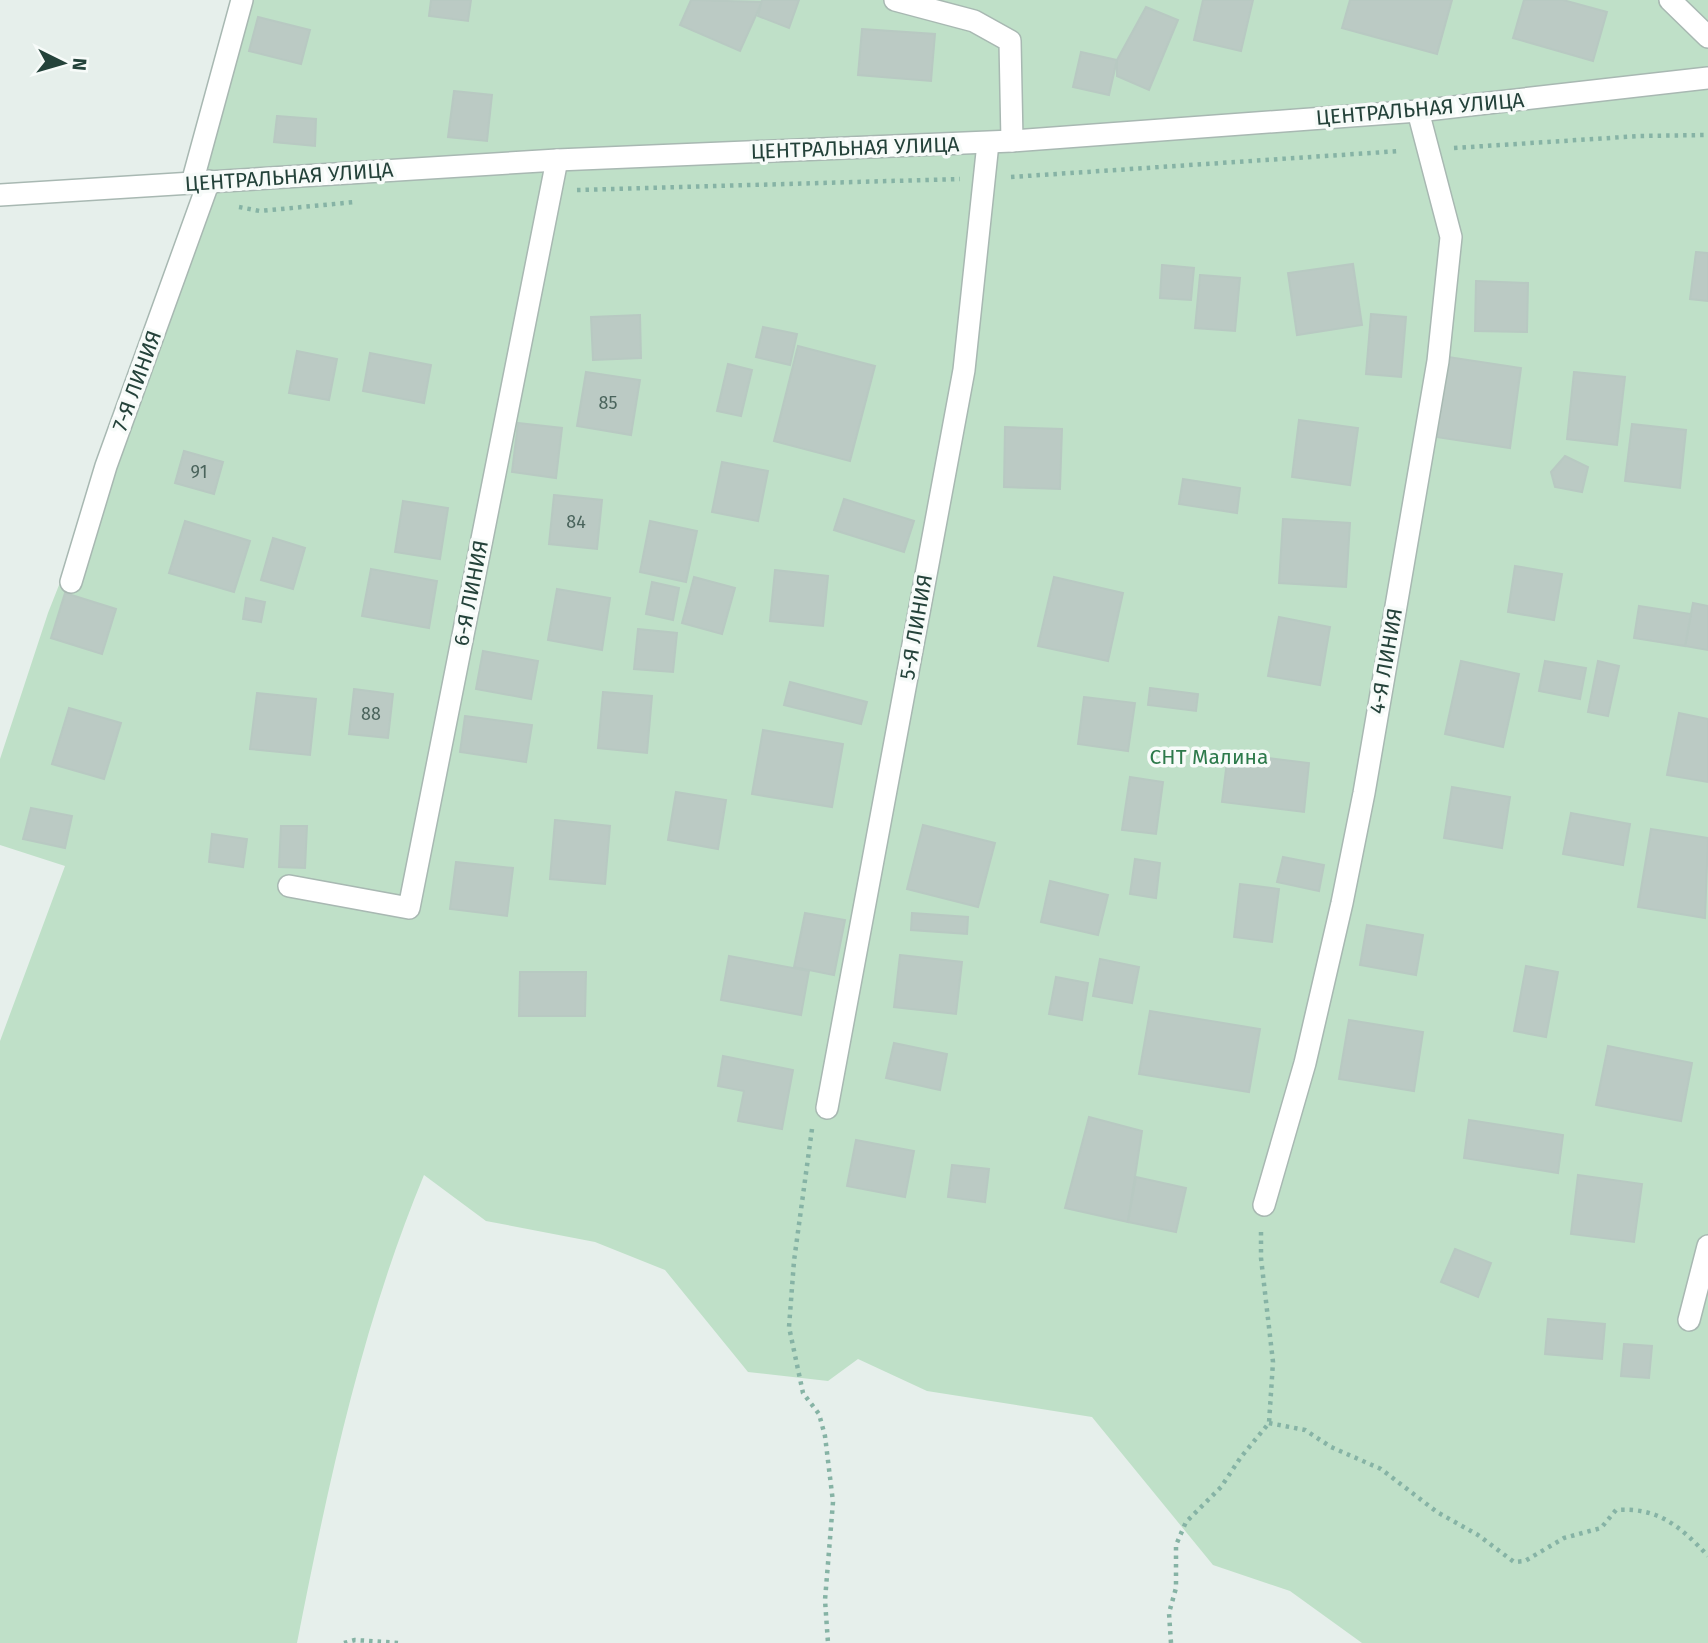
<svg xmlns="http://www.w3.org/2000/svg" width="1708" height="1643" font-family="'Fira Sans',sans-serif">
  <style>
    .green { fill: #bfe0c8 }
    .building { fill: #bbcac4; stroke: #b8c9c2; stroke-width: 2 }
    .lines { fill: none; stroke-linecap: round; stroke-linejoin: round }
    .minor-casing { stroke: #a8b8b2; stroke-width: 24 }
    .path { stroke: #86b3a5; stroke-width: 4.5; stroke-dasharray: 3.5 5; stroke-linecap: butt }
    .minor { stroke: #fff; stroke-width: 21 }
    .labels { text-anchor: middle; stroke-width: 7; stroke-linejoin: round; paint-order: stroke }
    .number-label { font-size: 18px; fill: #4a645c }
    .street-label { font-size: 21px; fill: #24423a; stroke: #f7fbf9 }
    .park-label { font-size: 21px; fill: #2d7a4b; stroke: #f7fbf9 }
  </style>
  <rect width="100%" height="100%" fill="#e6efeb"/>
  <!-- green -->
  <path class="green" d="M 242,0 L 1708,0 L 1708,1643 L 1362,1643 L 1290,1591 L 1213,1565 L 1092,1417 L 927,1391 L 858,1359 L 828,1381 L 748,1372 L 665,1270 L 595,1242 L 486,1221 L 424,1175 C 362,1324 328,1485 297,1643 L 0,1643 L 0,1041 L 65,866 L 0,845 L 0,759 L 48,613 L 106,466 L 205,193 L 196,168 Z"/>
  <!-- building -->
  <g class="building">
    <polygon points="431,0 471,0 468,21 429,16"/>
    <polygon points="691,0 762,2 740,51 680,25"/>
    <polygon points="762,0 799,0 789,28 758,16"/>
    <polygon points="1203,0 1253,0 1241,51 1194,40"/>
    <polygon points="1350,0 1452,0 1437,54 1342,28"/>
    <polygon points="1524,0 1563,0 1607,12 1593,61 1513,38"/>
    <polygon points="1146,7 1178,20 1149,90 1117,76 1117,60"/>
    <polygon points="258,17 310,30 301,64 249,51"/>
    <polygon points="862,29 935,34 931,81 858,75"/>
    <polygon points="1081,52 1117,60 1109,95 1073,87"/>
    <polygon points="454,91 492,95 487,141 448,137"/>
    <polygon points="277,116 316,119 315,146 274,142"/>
    <polygon points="1696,252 1708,253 1708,301 1690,299"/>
    <polygon points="1353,264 1362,325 1297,335 1288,273"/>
    <polygon points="1162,265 1194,268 1191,300 1160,298"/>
    <polygon points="1200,275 1240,278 1235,331 1195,328"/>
    <polygon points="1476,281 1528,283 1527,332 1475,331"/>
    <polygon points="1371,314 1406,317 1401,377 1366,374"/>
    <polygon points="640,315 641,358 593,360 591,317"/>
    <polygon points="763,327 797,334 790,365 756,357"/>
    <polygon points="798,346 875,366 850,461 774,441"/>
    <polygon points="297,351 337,359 329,400 289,393"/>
    <polygon points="370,353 431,365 424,403 363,391"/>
    <polygon points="1448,357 1521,368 1510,448 1436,437"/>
    <polygon points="728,364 752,370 741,416 717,411"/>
    <polygon points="586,372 640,380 631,435 577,426"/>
    <polygon points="1574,372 1625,377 1617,445 1567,439"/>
    <polygon points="1299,420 1358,428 1350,485 1292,477"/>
    <polygon points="518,423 562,428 556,478 512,472"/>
    <polygon points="1632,424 1686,430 1680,488 1625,481"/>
    <polygon points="1005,427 1062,429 1060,489 1004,487"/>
    <polygon points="184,451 223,462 214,494 175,483"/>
    <polygon points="1565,456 1588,467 1582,492 1555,487 1551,472"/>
    <polygon points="722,462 768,471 758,521 712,512"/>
    <polygon points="1183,479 1240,488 1237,513 1179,504"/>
    <polygon points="554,495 602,500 597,549 549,544"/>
    <polygon points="844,499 914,521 904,552 834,530"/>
    <polygon points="403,501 448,508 440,559 395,552"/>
    <polygon points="1283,519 1350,523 1346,587 1279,583"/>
    <polygon points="185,521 250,541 234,592 169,573"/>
    <polygon points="650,521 697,531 686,582 640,572"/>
    <polygon points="273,538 305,548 293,589 261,580"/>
    <polygon points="1515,566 1562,574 1554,620 1508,612"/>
    <polygon points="371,569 437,581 429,628 362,616"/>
    <polygon points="775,570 828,576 823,626 770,621"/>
    <polygon points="694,577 735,588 722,634 682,623"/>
    <polygon points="1054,577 1123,593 1108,661 1038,646"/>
    <polygon points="652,582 679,588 673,620 646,614"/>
    <polygon points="557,589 610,598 602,650 548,640"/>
    <polygon points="65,593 116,609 102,654 51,638"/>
    <polygon points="246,598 265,602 261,622 243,619"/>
    <polygon points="1693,603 1708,606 1708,650 1685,646"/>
    <polygon points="1639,606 1691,614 1685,646 1634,638"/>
    <polygon points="1279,617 1330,627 1320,685 1268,676"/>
    <polygon points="638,629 677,633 673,672 634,669"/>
    <polygon points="483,651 538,661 531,699 476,689"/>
    <polygon points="1461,661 1519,674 1503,747 1445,734"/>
    <polygon points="1545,661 1586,668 1580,699 1539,691"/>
    <polygon points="1598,661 1619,666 1608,716 1588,712"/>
    <polygon points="790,682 867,702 861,724 784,705"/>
    <polygon points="1150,688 1198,694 1196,711 1148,705"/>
    <polygon points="354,689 393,694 388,738 349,734"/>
    <polygon points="603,692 652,696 647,753 598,748"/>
    <polygon points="257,693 316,699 310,755 250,749"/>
    <polygon points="1084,697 1135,703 1128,751 1078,744"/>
    <polygon points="69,708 121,723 104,779 52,764"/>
    <polygon points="1679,713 1708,719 1708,782 1667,775"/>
    <polygon points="465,716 532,725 526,762 460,752"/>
    <polygon points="763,730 843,744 832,807 752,794"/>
    <polygon points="1228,753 1309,763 1304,812 1222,802"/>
    <polygon points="1130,777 1163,782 1156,834 1122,830"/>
    <polygon points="1452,787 1510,797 1502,848 1444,838"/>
    <polygon points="676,792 726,800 718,849 668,840"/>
    <polygon points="31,808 72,816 65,848 23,839"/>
    <polygon points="1571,813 1630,824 1623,865 1563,854"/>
    <polygon points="555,820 610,826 605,884 550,879"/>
    <polygon points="923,825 995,843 978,907 907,889"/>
    <polygon points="281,826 307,826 305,868 279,867"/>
    <polygon points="1651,829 1708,838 1705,918 1638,907"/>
    <polygon points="212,834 247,839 243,867 209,862"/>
    <polygon points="1283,857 1324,865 1319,891 1277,882"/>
    <polygon points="1135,859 1160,863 1156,898 1130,894"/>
    <polygon points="456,862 513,868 507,916 450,909"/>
    <polygon points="1050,881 1108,895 1098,935 1041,922"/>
    <polygon points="1240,884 1279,889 1272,942 1234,937"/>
    <polygon points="805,913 845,920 834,975 794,967"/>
    <polygon points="912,913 968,917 967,934 911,930"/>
    <polygon points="1367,925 1423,935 1416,975 1360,965"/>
    <polygon points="900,955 962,962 956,1014 894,1007"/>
    <polygon points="729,956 809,971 801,1015 721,1000"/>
    <polygon points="1100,959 1139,967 1132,1003 1093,996"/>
    <polygon points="1526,966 1558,972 1546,1037 1514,1031"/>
    <polygon points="520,972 586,972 585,1016 519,1016"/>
    <polygon points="1056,977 1088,983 1082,1020 1049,1014"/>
    <polygon points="1150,1011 1260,1029 1249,1092 1139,1074"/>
    <polygon points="1349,1020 1423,1032 1414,1091 1339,1079"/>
    <polygon points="894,1043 947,1054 940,1090 886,1078"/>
    <polygon points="1608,1046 1692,1063 1681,1121 1596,1105"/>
    <polygon points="723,1056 793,1070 782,1129 738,1121 744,1091 718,1086"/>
    <polygon points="1089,1117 1142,1131 1128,1222 1065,1208"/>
    <polygon points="1469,1120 1563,1135 1558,1173 1464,1158"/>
    <polygon points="856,1140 914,1151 905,1197 847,1186"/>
    <polygon points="952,1165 989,1169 985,1202 948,1197"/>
    <polygon points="1578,1175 1642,1184 1634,1242 1571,1234"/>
    <polygon points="1136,1177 1186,1188 1176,1232 1128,1222"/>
    <polygon points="1455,1249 1491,1263 1478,1297 1441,1282"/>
    <polygon points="1548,1319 1605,1324 1602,1359 1545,1354"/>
    <polygon points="1624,1344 1652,1346 1649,1378 1621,1376"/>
  </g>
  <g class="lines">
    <defs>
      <g id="minor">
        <polyline points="895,0 974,21 1010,41 1012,141"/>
        <polyline points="1670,0 1708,37"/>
        <polyline points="192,183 242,0"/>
        <polyline points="0,195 557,160 1012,141 1418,111 1708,78"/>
        <polyline points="71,582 106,466 209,181"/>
        <polyline points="289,886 409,908 557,160"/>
        <polyline points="827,1108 964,370 988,143"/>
        <polyline points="1264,1205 1305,1063 1342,903 1364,793 1438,361 1451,237 1418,111"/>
        <polyline points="1689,1320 1708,1246"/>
      </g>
    </defs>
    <!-- minor casing -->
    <use href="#minor" class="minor-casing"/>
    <!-- path -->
    <g class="path">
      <polyline points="1454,148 1640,136 1708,135"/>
      <polyline points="1011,177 1400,151"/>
      <polyline points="577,190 960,179"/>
      <polyline points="239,207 260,211 355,202"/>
      <polyline points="812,1129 794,1261 789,1327 803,1393 819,1414 825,1436 833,1502 825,1600 828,1643"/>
      <path d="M 1269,1423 L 1305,1430 L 1331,1447 L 1381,1469 L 1437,1512 L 1478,1535 L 1514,1562 L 1525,1561 L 1564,1538 L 1601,1528 L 1616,1510 C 1658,1507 1680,1526 1708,1556"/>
      <polyline points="344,1643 355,1640 399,1643"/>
      <polyline points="1171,1643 1169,1613 1176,1588 1176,1545 1186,1522 1221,1487 1241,1457 1269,1423 1273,1362 1261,1258 1261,1231"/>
    </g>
    <!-- minor -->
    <use href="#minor" class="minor"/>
  </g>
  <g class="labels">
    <!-- number labels -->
    <g class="number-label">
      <text x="608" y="409">85</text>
      <text x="199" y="478">91</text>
      <text x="576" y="528">84</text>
      <text x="371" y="720">88</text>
    </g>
    <!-- street labels -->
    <g class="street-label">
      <text transform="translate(1420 109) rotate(-5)" y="7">ЦЕНТРАЛЬНАЯ УЛИЦА</text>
      <text transform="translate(855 148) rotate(-2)" y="7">ЦЕНТРАЛЬНАЯ УЛИЦА</text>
      <text transform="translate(289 177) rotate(-4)" y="7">ЦЕНТРАЛЬНАЯ УЛИЦА</text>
      <text transform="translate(137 381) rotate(-70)" y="7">7-Я ЛИНИЯ</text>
      <text transform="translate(471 593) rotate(-79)" y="7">6-Я ЛИНИЯ</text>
      <text transform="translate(916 627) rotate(-80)" y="7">5-Я ЛИНИЯ</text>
      <text transform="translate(1386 661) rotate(-80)" y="7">4-Я ЛИНИЯ</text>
    </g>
    <!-- park labels -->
    <g class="park-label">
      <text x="1209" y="764">СНТ Малина</text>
    </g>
  </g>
  <!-- north arrow -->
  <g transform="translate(63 63) rotate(95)" stroke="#f7fbf9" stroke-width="5" paint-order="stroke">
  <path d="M0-5L12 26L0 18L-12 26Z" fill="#24423a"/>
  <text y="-10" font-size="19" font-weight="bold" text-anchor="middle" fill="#24423a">N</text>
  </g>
</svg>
